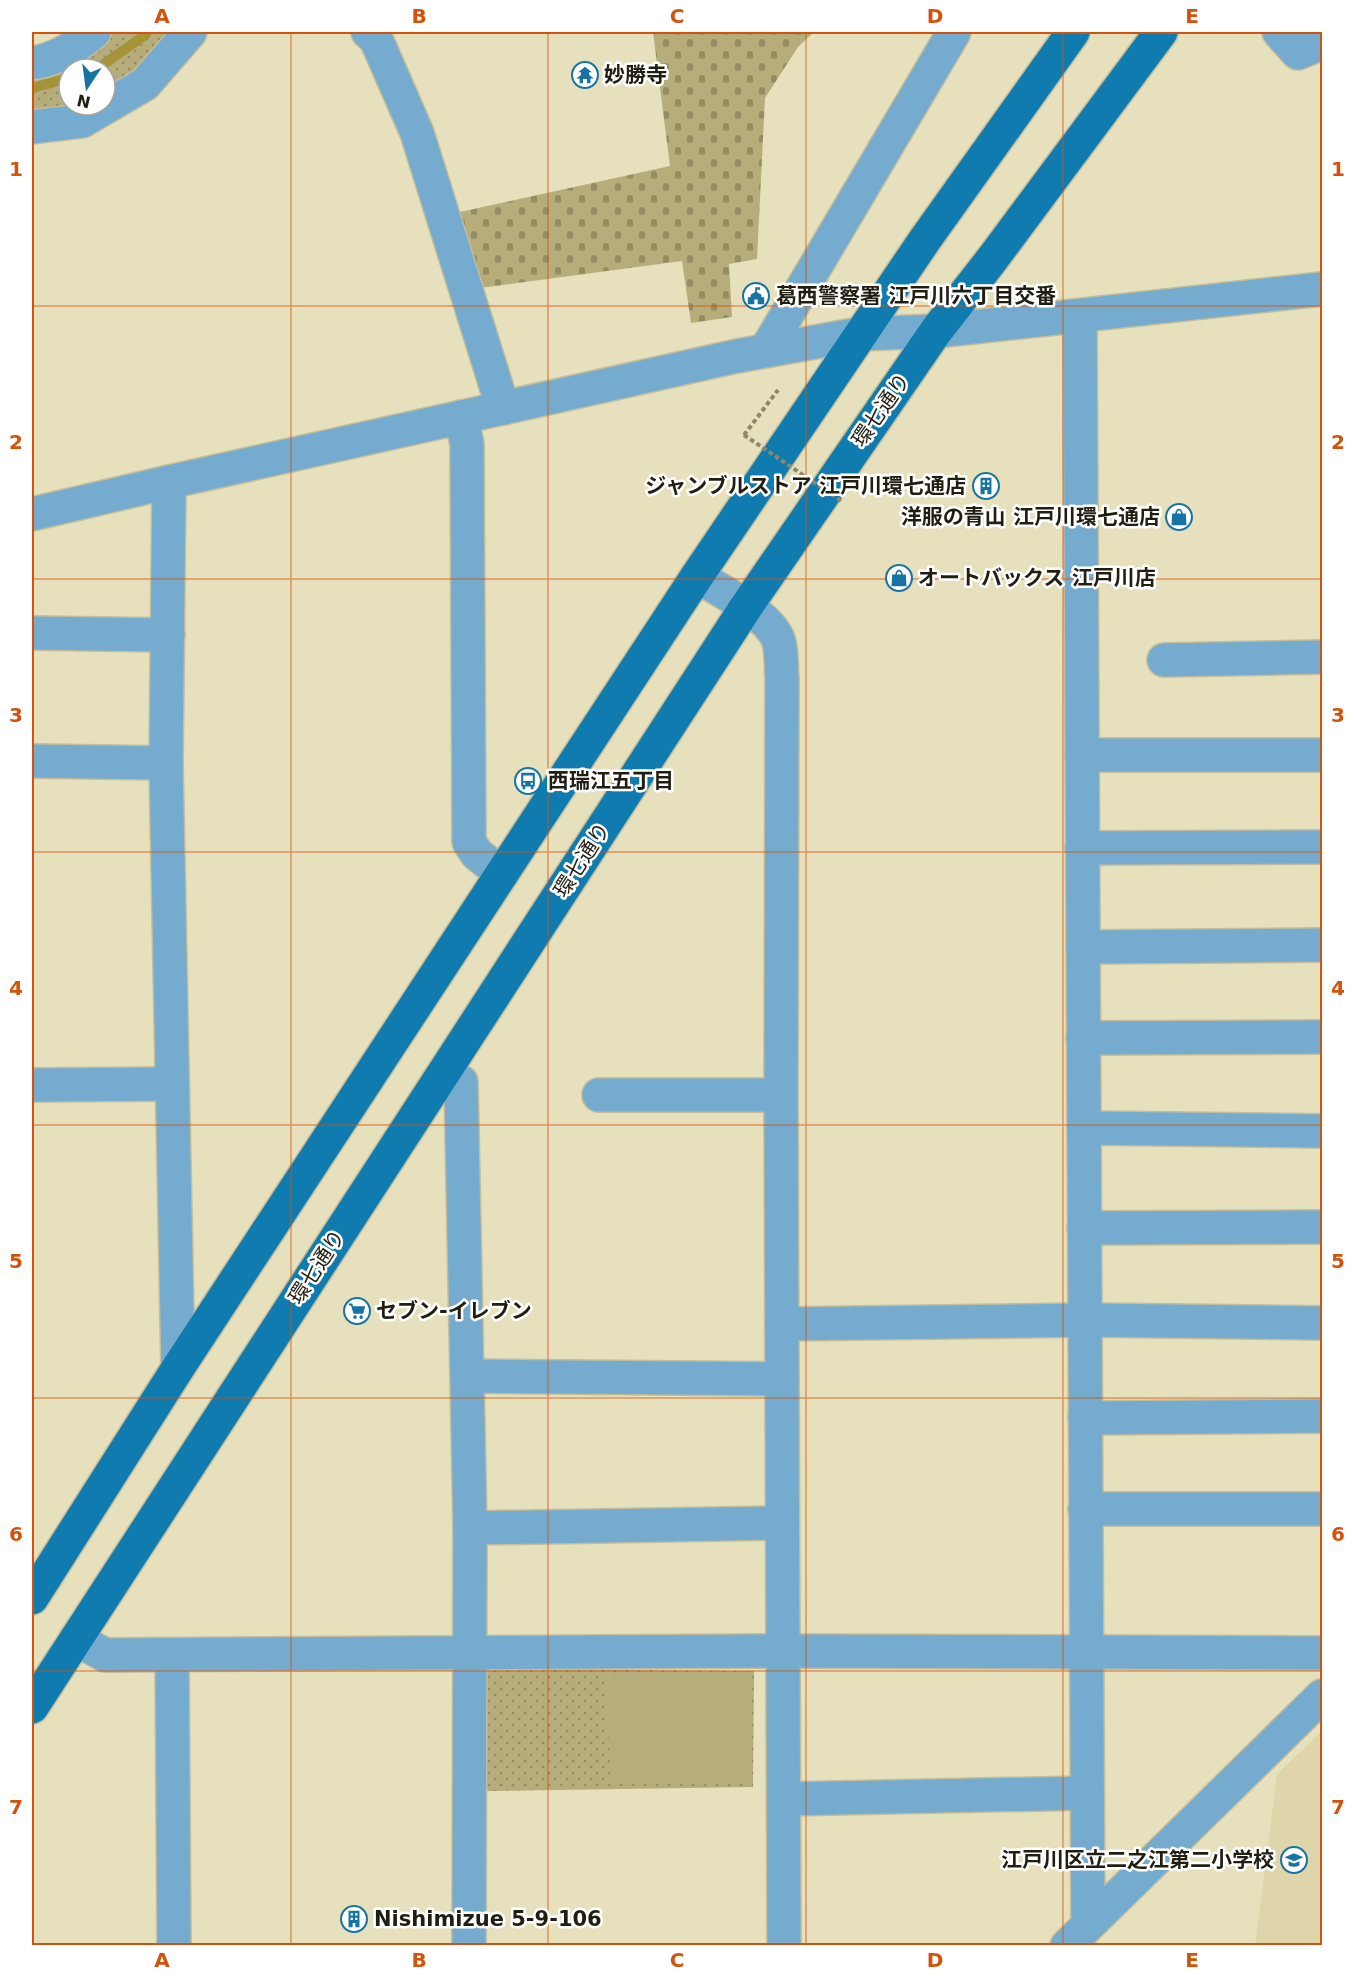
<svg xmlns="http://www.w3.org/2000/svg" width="1354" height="1977" font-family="'DejaVu Sans','Noto Sans JP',sans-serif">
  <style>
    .built { fill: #ded5ab }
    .grass { fill: url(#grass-dots) }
    .cemetery { fill: url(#cemetery-stones) }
    .garden { fill: #b7ad7a }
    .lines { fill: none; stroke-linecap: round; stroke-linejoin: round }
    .stream { stroke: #a59338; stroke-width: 10 }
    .minor-casing { stroke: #c3bd9d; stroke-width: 36 }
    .major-casing { stroke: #c3bd9d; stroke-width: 36 }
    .path { stroke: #8c876d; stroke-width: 4; stroke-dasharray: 4.5 3; stroke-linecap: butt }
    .minor { stroke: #74abce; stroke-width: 33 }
    .major { stroke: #0f7bae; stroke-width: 33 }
    .path-bridge { stroke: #8c876d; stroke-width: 4; stroke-dasharray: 4.5 3; stroke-linecap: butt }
    .grid { fill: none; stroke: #d4530c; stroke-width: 1.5; stroke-opacity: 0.55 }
    .labels { text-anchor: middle; stroke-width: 5; stroke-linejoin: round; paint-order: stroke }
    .poi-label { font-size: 21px; font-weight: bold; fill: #211e11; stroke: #fff; text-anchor: start }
    .street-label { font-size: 21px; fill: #211e11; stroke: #fff }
    .neatline { fill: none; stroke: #d4530c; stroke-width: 2 }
    .grid-label { font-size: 20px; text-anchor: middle; font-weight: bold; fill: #d4530c }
  </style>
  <defs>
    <pattern id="grass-dots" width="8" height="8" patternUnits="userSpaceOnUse" patternTransform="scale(1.5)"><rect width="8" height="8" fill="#b7ad7a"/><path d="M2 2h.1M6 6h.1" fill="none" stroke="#948c63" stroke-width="1.8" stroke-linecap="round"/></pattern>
    <pattern id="cemetery-stones" width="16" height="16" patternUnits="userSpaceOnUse" patternTransform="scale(1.5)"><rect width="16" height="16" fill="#b7ad7a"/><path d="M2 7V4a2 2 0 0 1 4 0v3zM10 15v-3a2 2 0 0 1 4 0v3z" fill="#948c63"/></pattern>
  </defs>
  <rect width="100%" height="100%" fill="#e7e0bc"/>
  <!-- built -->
  <polygon class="built" points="1322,1731 1322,1945 1255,1945 1277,1774"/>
  <!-- grass -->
  <g class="grass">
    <polygon points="108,32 175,32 139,76 105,95 105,69 69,69 69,105 88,105 32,112 32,68"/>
    <polygon points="485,1669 754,1671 753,1787 487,1791"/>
  </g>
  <!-- cemetery -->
  <polygon class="cemetery" points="653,32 814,32 798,47 765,98 757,259 729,264 732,317 691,323 682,261 480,288 460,212 670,166"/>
  <!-- garden -->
  <polygon class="garden" points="605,1673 750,1676 749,1784 611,1781"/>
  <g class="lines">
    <!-- stream -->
    <g class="stream">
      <polyline points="97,69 145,35 147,32"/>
      <polyline points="32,88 69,78"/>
    </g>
    <defs>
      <g id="minor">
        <polyline points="368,32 376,39 417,133 503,408"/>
        <polyline points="1279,32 1298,53 1322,43"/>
        <path d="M 32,63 C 56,60 76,47 94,32"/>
        <polyline points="32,127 82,121 145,84 190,32"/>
        <polyline points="1080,316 1088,1924"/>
        <polyline points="766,350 954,32"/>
        <polyline points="461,417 467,444 469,842 477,854 502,874"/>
        <polyline points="169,482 166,763 178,1368"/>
        <polyline points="32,514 169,482 737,356 860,334 936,331 1322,289"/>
        <path d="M 697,576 C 720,591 771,615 779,642 C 782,653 781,668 782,679 L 781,1095 L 784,1946"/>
        <polyline points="32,633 168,635"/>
        <polyline points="1164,660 1322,657"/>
        <polyline points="1082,755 1322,755"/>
        <polyline points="32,761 166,763"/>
        <polyline points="1082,848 1322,847"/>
        <polyline points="1083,947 1322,945"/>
        <polyline points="1083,1038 1322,1037"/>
        <polyline points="444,1073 461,1082 470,1528 469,1946"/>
        <polyline points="32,1085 171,1084"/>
        <polyline points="599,1095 781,1095"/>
        <polyline points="1084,1128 1322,1131"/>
        <polyline points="1084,1228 1322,1227"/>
        <polyline points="782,1324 1085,1320 1322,1323"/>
        <polyline points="468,1376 782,1379"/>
        <polyline points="1085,1418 1322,1416"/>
        <polyline points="1085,1509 1322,1509"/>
        <polyline points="470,1528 782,1523"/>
        <polyline points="76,1639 105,1655 782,1651 1322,1653"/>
        <polyline points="172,1655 174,1946"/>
        <polyline points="784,1799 1087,1793"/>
        <polyline points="1067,1946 1322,1696"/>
      </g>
      <g id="major">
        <polyline points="32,1598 178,1368 697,576 924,241 1073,32"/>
        <polyline points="32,1707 746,607 936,331 993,258 1161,32"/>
      </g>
    </defs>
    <!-- minor casing -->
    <use href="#minor" class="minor-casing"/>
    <!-- major casing -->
    <use href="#major" class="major-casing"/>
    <!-- path -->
    <polyline class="path" points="744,435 778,390"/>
    <!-- minor -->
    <use href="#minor" class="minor"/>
    <!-- major -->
    <use href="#major" class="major"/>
    <!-- path-bridge -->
    <polyline class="path-bridge" points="744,435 843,502"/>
  </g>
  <!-- grid -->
  <path class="grid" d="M 291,32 L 291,1946M 548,32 L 548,1946M 806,32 L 806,1946M 1063,32 L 1063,1946M 32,306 L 1322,306M 32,579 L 1322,579M 32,852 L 1322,852M 32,1125 L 1322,1125M 32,1398 L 1322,1398M 32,1671 L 1322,1671"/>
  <!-- icons -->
  <defs>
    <symbol id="temple-ring" viewBox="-11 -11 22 22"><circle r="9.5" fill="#fff" stroke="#1773a2" stroke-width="1.5"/><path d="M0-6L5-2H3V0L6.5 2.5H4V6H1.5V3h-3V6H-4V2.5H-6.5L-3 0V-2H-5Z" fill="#1773a2"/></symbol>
    <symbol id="civic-ring" viewBox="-11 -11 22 22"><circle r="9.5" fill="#fff" stroke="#1773a2" stroke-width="1.5"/><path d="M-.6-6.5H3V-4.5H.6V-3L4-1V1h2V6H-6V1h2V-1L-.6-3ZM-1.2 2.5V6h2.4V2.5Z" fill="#1773a2"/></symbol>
    <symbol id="building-ring" viewBox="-11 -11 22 22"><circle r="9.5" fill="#fff" stroke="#1773a2" stroke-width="1.5"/><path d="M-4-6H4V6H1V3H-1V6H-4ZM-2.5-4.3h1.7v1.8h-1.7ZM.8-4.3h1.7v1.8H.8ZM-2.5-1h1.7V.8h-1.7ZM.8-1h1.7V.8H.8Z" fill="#1773a2"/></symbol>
    <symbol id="shop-ring" viewBox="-11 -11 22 22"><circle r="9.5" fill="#fff" stroke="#1773a2" stroke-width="1.5"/><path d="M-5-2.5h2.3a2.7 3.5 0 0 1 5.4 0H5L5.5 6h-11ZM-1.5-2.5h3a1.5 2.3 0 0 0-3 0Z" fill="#1773a2"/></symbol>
    <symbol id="bus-ring" viewBox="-11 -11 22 22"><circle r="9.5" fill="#fff" stroke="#1773a2" stroke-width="1.5"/><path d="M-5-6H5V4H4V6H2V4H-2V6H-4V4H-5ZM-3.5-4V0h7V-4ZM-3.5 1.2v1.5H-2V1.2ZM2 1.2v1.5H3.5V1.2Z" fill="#1773a2"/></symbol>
    <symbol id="supermarket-ring" viewBox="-11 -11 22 22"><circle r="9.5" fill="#fff" stroke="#1773a2" stroke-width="1.5"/><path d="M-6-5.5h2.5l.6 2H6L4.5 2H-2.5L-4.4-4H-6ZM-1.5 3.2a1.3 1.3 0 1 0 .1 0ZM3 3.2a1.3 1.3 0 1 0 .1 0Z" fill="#1773a2"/></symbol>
    <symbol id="school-ring" viewBox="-11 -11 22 22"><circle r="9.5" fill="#fff" stroke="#1773a2" stroke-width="1.5"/><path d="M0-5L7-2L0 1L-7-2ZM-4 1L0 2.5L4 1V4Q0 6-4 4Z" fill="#1773a2"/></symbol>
  </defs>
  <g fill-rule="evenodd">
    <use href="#temple-ring" x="570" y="60" width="30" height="30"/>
    <use href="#civic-ring" x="741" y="281" width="30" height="30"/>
    <use href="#building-ring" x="971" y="471" width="30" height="30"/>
    <use href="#shop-ring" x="1164" y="502" width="30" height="30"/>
    <use href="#shop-ring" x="884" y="563" width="30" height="30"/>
    <use href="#bus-ring" x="513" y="766" width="30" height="30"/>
    <use href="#supermarket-ring" x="342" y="1296" width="30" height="30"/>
    <use href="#school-ring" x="1279" y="1845" width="30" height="30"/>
    <use href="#building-ring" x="339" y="1904" width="30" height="30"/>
  </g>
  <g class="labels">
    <!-- poi labels -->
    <g class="poi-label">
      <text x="604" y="82">妙勝寺</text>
      <text x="776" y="303">葛西警察署 江戸川六丁目交番</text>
      <text x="966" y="493" text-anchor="end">ジャンブルストア 江戸川環七通店</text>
      <text x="1160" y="524" text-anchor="end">洋服の青山 江戸川環七通店</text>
      <text x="918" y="585">オートバックス 江戸川店</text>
      <text x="548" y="788">西瑞江五丁目</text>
      <text x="376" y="1318">セブン-イレブン</text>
      <text x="1274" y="1867" text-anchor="end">江戸川区立二之江第二小学校</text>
      <text x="374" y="1926">Nishimizue 5-9-106</text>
    </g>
    <!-- street labels -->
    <g class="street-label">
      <text transform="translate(881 410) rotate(-55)" y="7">環七通り</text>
      <text transform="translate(582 860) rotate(-57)" y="7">環七通り</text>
      <text transform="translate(317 1267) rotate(-57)" y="7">環七通り</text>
    </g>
  </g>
  <!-- border -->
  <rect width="1354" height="1977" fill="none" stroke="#ffffff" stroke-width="66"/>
  <!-- north arrow -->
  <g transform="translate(87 87) rotate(193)"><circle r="28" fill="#ffffff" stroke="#a6a5a0" stroke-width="1.5"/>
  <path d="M0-4.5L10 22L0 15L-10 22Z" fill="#1773a2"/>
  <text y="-9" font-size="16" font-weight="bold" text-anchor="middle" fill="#211e11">N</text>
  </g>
  <rect x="33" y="33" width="1288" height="1911" class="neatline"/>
  <g class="grid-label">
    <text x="162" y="23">A</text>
    <text x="419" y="23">B</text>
    <text x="677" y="23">C</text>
    <text x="935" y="23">D</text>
    <text x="1192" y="23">E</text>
    <text x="16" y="176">1</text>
    <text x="1338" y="176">1</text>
    <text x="16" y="449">2</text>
    <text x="1338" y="449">2</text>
    <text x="16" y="722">3</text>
    <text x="1338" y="722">3</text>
    <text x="16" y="995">4</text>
    <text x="1338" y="995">4</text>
    <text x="16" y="1268">5</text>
    <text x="1338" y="1268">5</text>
    <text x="16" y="1541">6</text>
    <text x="1338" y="1541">6</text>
    <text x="16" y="1814">7</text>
    <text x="1338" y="1814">7</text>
    <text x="162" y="1967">A</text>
    <text x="419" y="1967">B</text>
    <text x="677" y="1967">C</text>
    <text x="935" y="1967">D</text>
    <text x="1192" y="1967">E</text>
  </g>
</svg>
